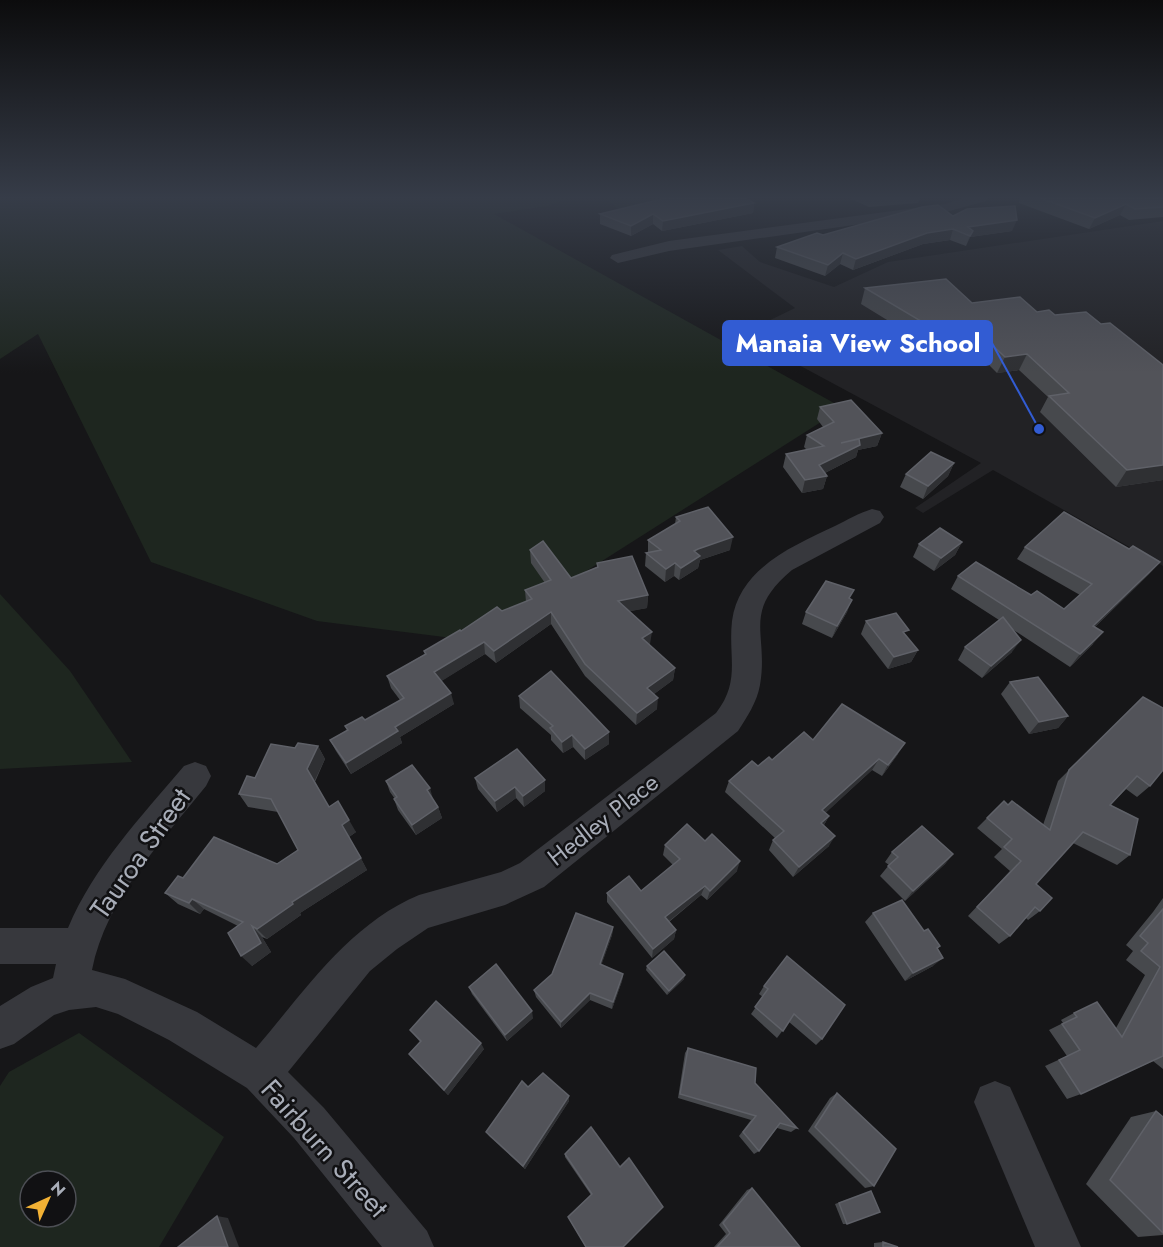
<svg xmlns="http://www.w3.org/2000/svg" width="1163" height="1247" font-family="Jost,sans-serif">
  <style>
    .built { fill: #222225 }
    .green { fill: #1e261f; fill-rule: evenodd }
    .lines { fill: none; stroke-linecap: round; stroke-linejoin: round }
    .minor { fill: #37383d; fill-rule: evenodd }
    .wall { fill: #47494d }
    .shaded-wall { fill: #2f3033 }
    .building { fill: #525359; stroke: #5f6168; stroke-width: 1.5 }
    .labels { text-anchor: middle; stroke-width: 5; stroke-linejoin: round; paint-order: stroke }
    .street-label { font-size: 24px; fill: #a8adb8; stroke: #111113 }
    .near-street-label { font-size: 28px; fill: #a8adb8; stroke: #111113 }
    .leader { fill: none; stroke: #325cd3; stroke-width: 2 }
    .callout-dot { fill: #325cd3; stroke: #111113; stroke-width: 2 }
    .callout { fill: #325cd3; stroke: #325cd3; stroke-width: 2 }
    .callout-label { font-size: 26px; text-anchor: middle; font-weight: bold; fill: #fff }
  </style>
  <rect width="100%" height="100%" fill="#161618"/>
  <!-- built -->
  <polygon class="built" points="1163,221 1163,566 993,470 923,513 915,508 981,463 741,334 795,308 718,250 742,246 760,262 834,287 888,262"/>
  <!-- green -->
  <g class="green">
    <polygon points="0,198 570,198 547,206 494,214 843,408 476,641 317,621 151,562 38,334 0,359"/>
    <polygon points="604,198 721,198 620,210"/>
    <polygon points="0,594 70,671 132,762 0,769"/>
    <path d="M 79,1033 L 224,1137 L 159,1247 L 0,1247 L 0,1086 L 9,1072 ZM 30,1181 L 66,1181 L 66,1217 L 30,1217 Z"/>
  </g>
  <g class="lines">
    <!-- minor -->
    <g class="minor">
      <polygon points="964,198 988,198 986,201 946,212 669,251 618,263 610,258 612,255 669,241 945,204"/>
      <path d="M 872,509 L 880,511 L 884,517 L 880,523 L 792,570 C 741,613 769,632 760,685 C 757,702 747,717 738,731 L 544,887 L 505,905 L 428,928 L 397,949 L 370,971 L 288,1072 L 324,1108 L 427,1231 L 434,1247 L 382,1247 L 294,1138 L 247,1088 L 169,1040 L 118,1014 L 96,1007 L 69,1010 L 54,1015 L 14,1044 L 0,1049 L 0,1006 L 31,987 L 53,978 L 56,964 L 0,964 L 0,928 L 68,928 C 94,866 141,817 184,766 L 195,762 L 206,766 L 211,776 L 206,786 C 162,841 106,899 92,970 L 125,979 L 197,1012 L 256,1048 C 304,992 349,924 419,895 L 501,872 L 520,863 L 716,713 C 741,681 728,657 732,621 C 739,568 793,546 835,526 C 847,520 859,513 872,509 Z"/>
      <polygon points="995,1081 1010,1087 1081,1247 1035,1247 974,1102 980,1087"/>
    </g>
  </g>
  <!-- wall -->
  <g class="wall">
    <polygon points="851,198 920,198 918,203 869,207 851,199"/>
    <polygon points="1020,198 1163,198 1163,217 1129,220 1120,215 1089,229 1019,203"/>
    <polygon points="754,203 753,213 662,231 653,224 631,236 600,224 600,214"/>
    <polygon points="953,216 1012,231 970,237 966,246 950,240 923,244 853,270 840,264 825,276 775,258 777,247 823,235"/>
    <polygon points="946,279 1163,480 1116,487 1040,412 1048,397 1019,370 997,373 967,343 948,351 929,339 923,342 861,304 865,288"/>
    <polygon points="820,407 882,433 877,446 858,450 856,457 825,473 827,476 823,489 802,493 783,467 786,454 807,450 804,447 807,435 823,427 817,419"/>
    <polygon points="954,463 948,476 923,499 900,487 906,474"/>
    <polygon points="676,517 730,550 700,560 698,568 679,580 674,576 665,582 645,566 646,553 648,553 648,540 675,524"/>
    <polygon points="962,542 955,555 934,571 913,557 919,544"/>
    <polygon points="1025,547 1129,549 1160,562 1149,574 1095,627 1093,644 1070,667 1012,629 1012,652 982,678 958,660 965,647 999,620 951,589 958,576 1031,595 1064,609 1080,595 1017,559"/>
    <polygon points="530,550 571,578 597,567 597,563 648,595 647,608 629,611 650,644 649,645 675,668 673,680 654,694 657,709 636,725 585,676 551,624 496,663 485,654 441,681 454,704 400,737 402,743 351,774 336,751 330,740 347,730 345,726 365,720 400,700 391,688 387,676 425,654 424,651 502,611 526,602 525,590 545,583 531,563"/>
    <polygon points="851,599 847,612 832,638 802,624 806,612"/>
    <polygon points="866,621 906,636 918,650 911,662 888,669 861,634"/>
    <polygon points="1010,682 1068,716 1058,728 1029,734 1001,694"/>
    <polygon points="519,696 609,744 585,760 573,747 563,753 551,740 551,735 520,708"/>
    <polygon points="1143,697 1150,786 1137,797 1126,789 1110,805 1130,855 1117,865 1073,843 1036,884 1040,911 1028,920 1026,918 1010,936 999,944 968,916 1010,871 994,857 1002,849 977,828 987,818 1008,805 1043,825 1058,781"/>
    <polygon points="318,746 325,759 315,782 329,807 356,832 349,837 367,870 300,913 301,915 267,939 262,937 271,952 252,966 238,926 204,909 200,914 178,904 165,893 183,878 277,864 298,850 278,812 248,807 239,794 255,778 295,748"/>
    <polygon points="898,754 882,776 872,770 825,813 829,816 824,825 829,846 793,877 769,850 773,840 775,838 725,792 729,781 772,760"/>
    <polygon points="475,778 545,791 524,807 516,798 497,812 478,789"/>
    <polygon points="386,781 433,799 438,807 442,818 416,835 398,810 394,799 395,799 390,792"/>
    <polygon points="665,845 737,871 707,900 701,895 669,922 676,930 674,939 652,958 607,902 607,893 641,891 673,865 663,855"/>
    <polygon points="892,852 953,854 945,864 905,901 880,876 889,865 885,862"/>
    <polygon points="1163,898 1163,1069 1153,1061 1081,1094 1067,1099 1045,1066 1067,1056 1049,1030 1063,1023 1061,1020 1074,1013 1116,1028 1145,975 1126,960 1133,951 1126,945 1153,912"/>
    <polygon points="873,913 924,931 940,946 937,949 933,966 905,981 865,922"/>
    <polygon points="613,927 612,935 601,965 623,974 622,981 612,1009 590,1000 561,1028 536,997 534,990"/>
    <polygon points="647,966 684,979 667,995 646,970"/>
    <polygon points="764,986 822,1039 816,1045 789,1022 777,1038 751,1014 763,997 759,994"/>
    <polygon points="469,987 533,1018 507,1041 472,994"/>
    <polygon points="410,1030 484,1049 448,1095 409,1054 420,1042"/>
    <polygon points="688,1048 755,1083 797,1128 791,1132 777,1128 759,1151 754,1154 739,1136 751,1120 678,1098 685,1053"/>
    <polygon points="528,1087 569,1096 569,1101 525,1169 489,1136 486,1132"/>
    <polygon points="837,1093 874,1186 865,1188 808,1131 830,1098"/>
    <polygon points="1156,1111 1163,1117 1163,1235 1138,1237 1086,1184 1131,1117"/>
    <polygon points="565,1154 620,1167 623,1247 586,1247 568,1217 591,1195 565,1157"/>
    <polygon points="752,1188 800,1247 714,1247 726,1234 719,1225 747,1190"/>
    <polygon points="871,1191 847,1224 843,1224 835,1204"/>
    <polygon points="883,1242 898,1247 874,1247 874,1243"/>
  </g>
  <!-- shaded-wall -->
  <g class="shaded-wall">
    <polygon points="754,203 753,213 662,231 663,221"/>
    <polygon points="1126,204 1120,215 1089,229 1095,218"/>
    <polygon points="653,214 653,224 631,236 631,226"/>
    <polygon points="1017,220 1012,231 970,237 966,246 970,236 968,227"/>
    <polygon points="953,229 950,240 923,244 853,270 856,259 927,233"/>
    <polygon points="843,253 840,264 825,276 828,265"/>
    <polygon points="935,323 929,339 923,342 929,326"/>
    <polygon points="973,327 967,343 948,351 955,335"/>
    <polygon points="1027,354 1019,370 997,373 1005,357"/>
    <polygon points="882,433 877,446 858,450 856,457 815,478 827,476 823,489 802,493 805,480 841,443"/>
    <polygon points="954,463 948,476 923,499 928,486"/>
    <polygon points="1163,465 1163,480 1116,487 1127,470"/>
    <polygon points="733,537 730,550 700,560 698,568 679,580 681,568 694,551 698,549"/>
    <polygon points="962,542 955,555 934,571 941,558"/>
    <polygon points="1160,562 1149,574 1083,639 1093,626"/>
    <polygon points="675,563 674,576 665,582 666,569"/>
    <polygon points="648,595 647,608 617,614 618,601"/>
    <polygon points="852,600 847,612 832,638 837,626"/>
    <polygon points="551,612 551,624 496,663 494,651"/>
    <polygon points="652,632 650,644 641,651 642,638"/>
    <polygon points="1103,632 1093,644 1070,667 1080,654"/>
    <polygon points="1021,640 1012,652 982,678 991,666"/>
    <polygon points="484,642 485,654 437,684 434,672"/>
    <polygon points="918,650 911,662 888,669 894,657"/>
    <polygon points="675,668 673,680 646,700 647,688"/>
    <polygon points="451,693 454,704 400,737 402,743 351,774 346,763 395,727"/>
    <polygon points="658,698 657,709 636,725 637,713"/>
    <polygon points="1068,716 1058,728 1029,734 1039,722"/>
    <polygon points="609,732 609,744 585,760 585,749"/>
    <polygon points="572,735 573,747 563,753 562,742"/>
    <polygon points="905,743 898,754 882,776 888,765"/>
    <polygon points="318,746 325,759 314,782 307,769"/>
    <polygon points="879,759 872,770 817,821 822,810"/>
    <polygon points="545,780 545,791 524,807 523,796"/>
    <polygon points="515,787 516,798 497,812 495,801"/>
    <polygon points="430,788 433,799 427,790"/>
    <polygon points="438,807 442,818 416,835 412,825"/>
    <polygon points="829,816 823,827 821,823"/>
    <polygon points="349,820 356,832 349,837 342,825"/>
    <polygon points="835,836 829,846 793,877 799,867"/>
    <polygon points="953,854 945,864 905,901 913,891"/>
    <polygon points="361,858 367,870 300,913 301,915 267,939 257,929 292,902"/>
    <polygon points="740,861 737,871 707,900 710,891"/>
    <polygon points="705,886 701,895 663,926 665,917"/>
    <polygon points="192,899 204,909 200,914 189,903"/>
    <polygon points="252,926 262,937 271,952 252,966 241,956"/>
    <polygon points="613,927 612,935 599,972 600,964"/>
    <polygon points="676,930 674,939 652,958 653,949"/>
    <polygon points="943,958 933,966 905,981 913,973"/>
    <polygon points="623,974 622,981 612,1009 613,1002"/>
    <polygon points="685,975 684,979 667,995 669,991"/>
    <polygon points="590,993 590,1000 561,1028 561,1022"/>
    <polygon points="532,1011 533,1018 507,1041 505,1035"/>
    <polygon points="481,1043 484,1049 448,1095 444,1090"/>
    <polygon points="569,1096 569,1101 525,1169 523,1166"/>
    <polygon points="217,1216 228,1218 239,1247 228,1247"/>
  </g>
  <!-- building -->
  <g class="building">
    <polygon points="666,198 745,198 754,203 663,221 653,214 631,226 600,214"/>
    <polygon points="1040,198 1163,198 1163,207 1135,209 1126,204 1095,218"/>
    <polygon points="938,205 953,216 967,209 1015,206 1017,220 968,227 973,231 970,236 953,229 927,233 856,259 843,253 828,265 777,247 817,233 823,235 922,207"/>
    <polygon points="946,279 972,303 1020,297 1037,312 1049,310 1055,315 1086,312 1101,324 1110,323 1163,365 1163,465 1127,470 1049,396 1069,393 1027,354 1005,357 973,327 955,335 935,323 929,326 865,288"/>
    <polygon points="851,400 882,433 841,443 859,439 860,445 819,465 827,476 805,480 786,454 824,446 807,435 834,422 820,407"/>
    <polygon points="931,452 954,463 928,486 906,474"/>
    <polygon points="708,507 733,537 698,549 694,551 700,556 681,568 675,563 666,569 646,553 661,550 648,540 680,521 676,517"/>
    <polygon points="1064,512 1129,549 1133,546 1160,562 1093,626 1103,632 1080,654 958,576 976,562 1031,595 1037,591 1064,609 1092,584 1025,547"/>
    <polygon points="940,528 962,542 941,558 919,544"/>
    <polygon points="543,541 571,578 598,567 597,563 632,556 648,595 618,601 652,632 642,638 675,668 647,688 658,698 637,713 585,664 551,612 494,651 484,642 434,672 451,693 395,727 398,731 346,763 330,740 348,730 345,726 362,717 365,720 404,698 387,676 426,654 424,651 460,630 461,631 497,607 502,611 532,599 525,590 551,580 530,550"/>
    <polygon points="826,581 854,590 849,598 852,600 837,626 806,612"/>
    <polygon points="896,613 909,630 903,632 918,650 894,657 866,621"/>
    <polygon points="1003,617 1021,640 991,666 965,647"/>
    <polygon points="551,671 609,732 585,749 572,735 562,742 550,728 553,726 519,696"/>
    <polygon points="1038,677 1068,716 1039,722 1010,682"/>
    <polygon points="1143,697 1163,708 1163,770 1150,786 1137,776 1110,805 1138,819 1130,855 1083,832 1036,884 1052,898 1040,911 1035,907 1010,936 977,907 1021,861 1004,847 1012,839 987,818 1004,801 1008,805 1012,801 1050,830 1069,770"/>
    <polygon points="842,704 905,743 888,765 879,759 822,810 829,816 821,823 835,836 799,867 773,840 784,831 729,781 752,761 758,766 769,757 772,760 804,732 813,740"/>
    <polygon points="298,743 318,746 307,769 329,807 338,801 349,820 342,825 361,858 292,902 293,904 257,929 252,926 261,943 241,956 228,933 243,922 192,899 189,903 165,893 178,876 183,878 214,837 277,864 298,850 271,799 239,794 247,776 255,778 271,744 295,748"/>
    <polygon points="517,749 545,780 523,796 515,787 495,801 475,778"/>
    <polygon points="412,765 430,788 427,790 438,807 412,825 394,799 397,797 386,781"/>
    <polygon points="687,824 705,841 712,834 740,861 710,891 705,886 665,917 676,930 653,949 607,893 629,876 641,891 680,859 665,845"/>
    <polygon points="922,826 953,854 913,891 888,866 898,857 892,852"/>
    <polygon points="902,900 924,931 928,929 940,946 937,948 943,958 913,973 873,913"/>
    <polygon points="1163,909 1163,1056 1081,1094 1059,1060 1080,1050 1062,1024 1077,1017 1074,1013 1097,1002 1122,1037 1160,967 1141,951 1148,943 1140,936"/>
    <polygon points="576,913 613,927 600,964 623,974 613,1002 590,993 561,1022 534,990 552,974"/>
    <polygon points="664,951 685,975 669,991 647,966"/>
    <polygon points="787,956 845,1005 822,1039 794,1014 783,1031 755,1007 768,989 764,986"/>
    <polygon points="496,964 532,1011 505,1035 469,987"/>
    <polygon points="436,1001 481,1043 444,1090 409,1054 421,1041 410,1030"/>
    <polygon points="688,1048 756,1068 755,1083 797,1128 780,1123 759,1151 743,1132 756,1116 680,1094"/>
    <polygon points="543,1073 569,1096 523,1166 486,1132 522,1081 528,1087"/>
    <polygon points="837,1093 896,1149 874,1186 815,1127"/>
    <polygon points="1156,1111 1163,1117 1163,1233 1110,1180"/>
    <polygon points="591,1127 620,1167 629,1158 663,1207 623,1247 586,1247 568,1217 592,1194 565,1154"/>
    <polygon points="752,1188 800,1247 717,1247 730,1233 723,1223"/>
    <polygon points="871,1191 880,1212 847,1224 839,1203"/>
    <polygon points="217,1216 228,1247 178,1247"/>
    <polygon points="883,1242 898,1247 883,1247"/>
  </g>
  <!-- sky -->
  <linearGradient id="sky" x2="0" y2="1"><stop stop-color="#0c0c0d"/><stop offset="0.53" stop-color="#363c48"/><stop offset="1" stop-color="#363c48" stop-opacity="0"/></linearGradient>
  <rect width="1163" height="373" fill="url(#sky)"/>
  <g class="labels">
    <!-- street labels -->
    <g class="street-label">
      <text transform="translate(603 820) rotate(-38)" y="8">Hedley Place</text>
    </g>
    <!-- near-street labels -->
    <g class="near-street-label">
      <text transform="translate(140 853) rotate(-55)" y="10">Tauroa Street</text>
      <text transform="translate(325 1148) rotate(48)" y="10">Fairburn Street</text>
    </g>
  </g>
  <!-- callouts -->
  <path class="leader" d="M1039 429L992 343"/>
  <circle class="callout-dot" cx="1039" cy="429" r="6"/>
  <rect class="callout" x="723" y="321" width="269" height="44" rx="6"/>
  <g class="callout-label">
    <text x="858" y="352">Manaia View School</text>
  </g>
  <!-- north arrow -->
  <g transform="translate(48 1199) rotate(45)"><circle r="28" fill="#111113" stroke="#4d4f55" stroke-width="1.5"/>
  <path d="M0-4.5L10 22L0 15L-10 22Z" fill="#f2b134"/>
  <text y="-9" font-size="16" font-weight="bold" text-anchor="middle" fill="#a8adb8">N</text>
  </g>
</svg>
